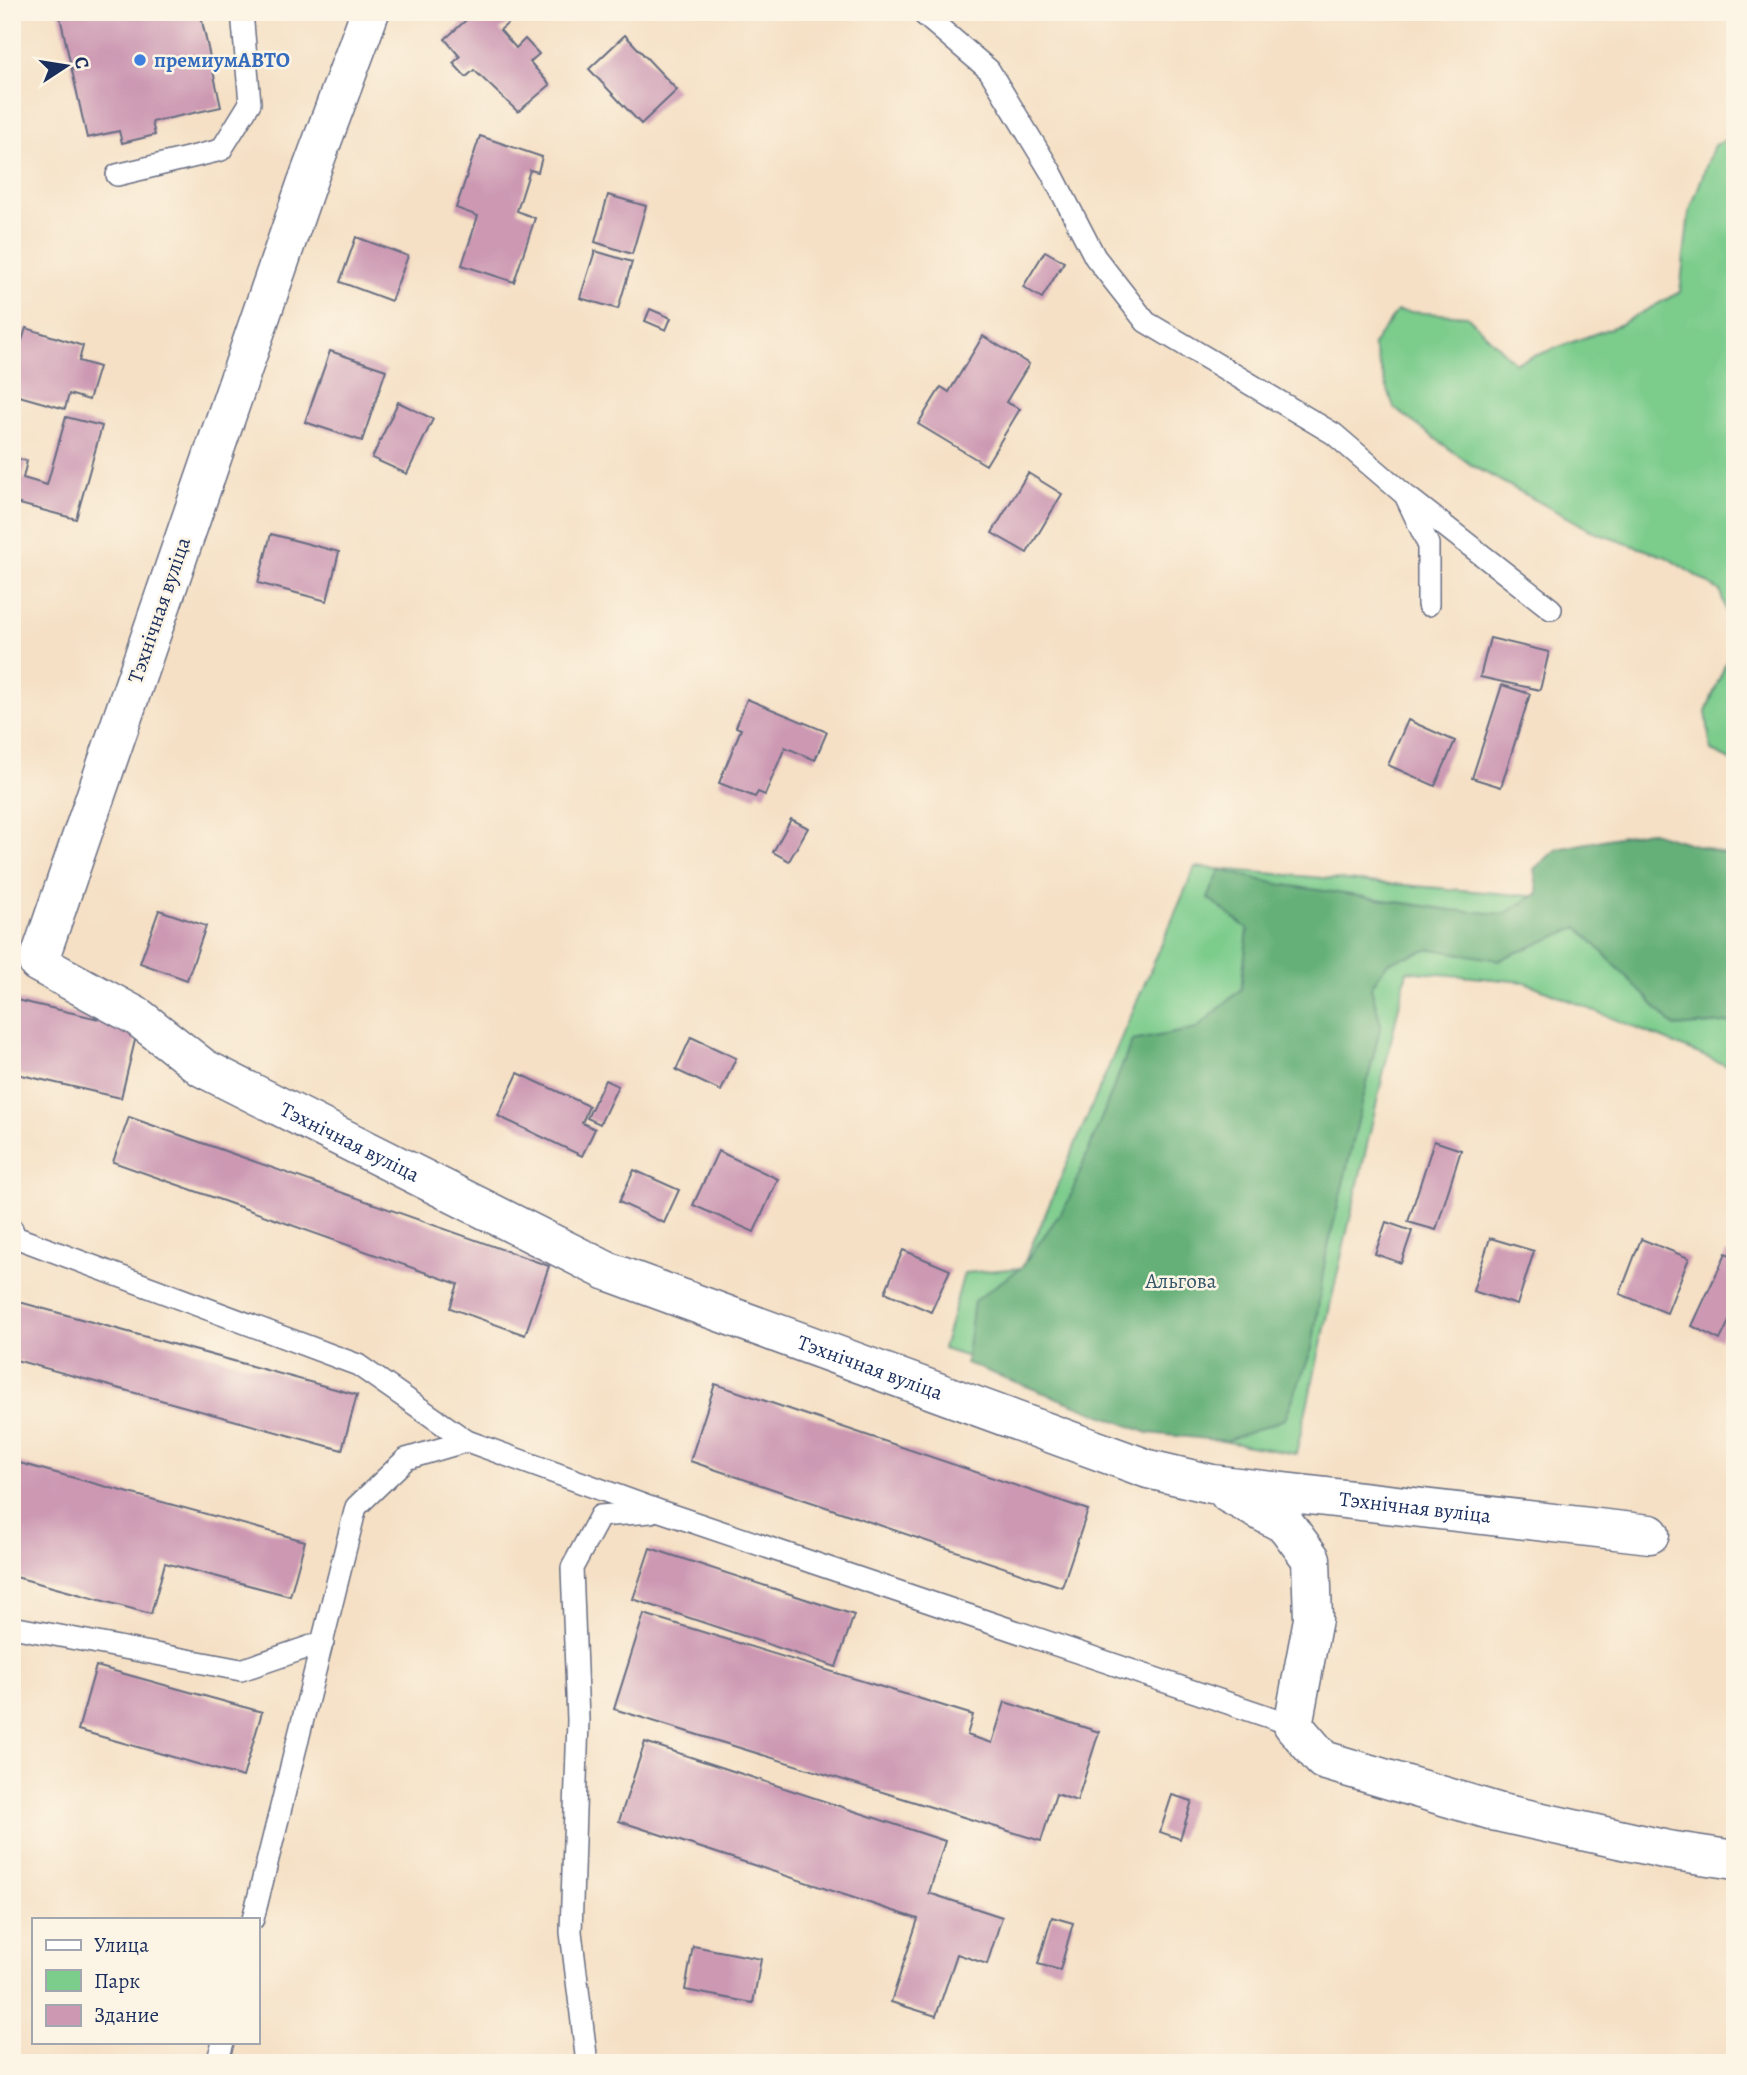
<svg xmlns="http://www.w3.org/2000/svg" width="1747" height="2075" font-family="Alegreya,serif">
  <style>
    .green { fill: #7ccc8c; stroke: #4c7e75; stroke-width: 2 }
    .forest { fill: #65b078; stroke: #40706b; stroke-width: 2 }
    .building { fill: #cc98b2 }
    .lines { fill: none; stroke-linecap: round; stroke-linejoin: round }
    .service-casing { stroke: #676d82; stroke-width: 24 }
    .minor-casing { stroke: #676d82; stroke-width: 41 }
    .service { stroke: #fff; stroke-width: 21 }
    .minor { stroke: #fff; stroke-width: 38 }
    .shop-dot { fill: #3f7fe0; stroke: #fcf5e5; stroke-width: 2.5 }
    .labels { text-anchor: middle; stroke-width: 5; stroke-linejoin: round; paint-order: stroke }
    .shop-label { font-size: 21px; font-weight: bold; fill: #366cbe; stroke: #fcf5e5; text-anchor: start }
    .street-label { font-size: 21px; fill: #1b2f5e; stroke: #fcf5e5 }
    .park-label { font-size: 21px; fill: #33566a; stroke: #fcf5e5 }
  </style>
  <rect width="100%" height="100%" fill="#fcf5e5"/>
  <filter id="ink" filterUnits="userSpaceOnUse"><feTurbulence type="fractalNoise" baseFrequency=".0143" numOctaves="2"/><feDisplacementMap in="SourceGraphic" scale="14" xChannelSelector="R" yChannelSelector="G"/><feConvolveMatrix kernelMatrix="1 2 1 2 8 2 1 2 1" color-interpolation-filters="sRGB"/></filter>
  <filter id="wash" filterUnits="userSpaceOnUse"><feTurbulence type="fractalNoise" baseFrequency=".00686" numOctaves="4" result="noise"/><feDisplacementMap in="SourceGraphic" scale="28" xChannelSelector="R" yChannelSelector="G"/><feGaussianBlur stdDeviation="1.57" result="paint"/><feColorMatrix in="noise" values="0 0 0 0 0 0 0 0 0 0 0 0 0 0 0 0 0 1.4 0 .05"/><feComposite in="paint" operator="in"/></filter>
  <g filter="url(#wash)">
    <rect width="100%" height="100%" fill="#f5e0c5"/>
    <!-- green -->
    <g class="green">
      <polygon points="1735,138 1735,762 1711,751 1706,711 1735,641 1720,591 1666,557 1596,533 1471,465 1394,408 1373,345 1397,311 1467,316 1515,363 1619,325 1680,292 1689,213 1714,145"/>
      <polygon points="1195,867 1565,899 1735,946 1735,1069 1525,982 1407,971 1296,1454 1136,1426 990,1364 943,1349 964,1273 1022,1268"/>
    </g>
    <!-- forest -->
    <polygon class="forest" points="1648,831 1735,857 1735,1022 1675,1027 1578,927 1499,960 1431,949 1388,962 1371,987 1381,1024 1325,1260 1312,1349 1285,1419 1226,1441 1148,1433 966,1363 974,1301 1022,1267 1068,1202 1132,1041 1196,1029 1241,989 1248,929 1208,898 1220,870 1278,884 1451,910 1504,914 1538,893 1534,869 1557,849"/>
    <g id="blocks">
      <!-- building -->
      <g class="building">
        <polygon points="59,12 200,12 221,107 152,122 155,135 122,143 119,131 87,138"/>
        <polygon points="475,12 506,12 512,20 500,30 516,48 525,39 539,54 530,62 550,85 518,112 474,70 466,77 453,63 460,57 445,39"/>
        <polygon points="625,35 677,90 641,124 589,69"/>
        <polygon points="480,136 542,157 538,172 530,170 517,211 535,218 514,282 462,265 478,216 456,208"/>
        <polygon points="608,195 646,206 632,254 595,242"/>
        <polygon points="356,237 408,256 391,301 340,282"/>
        <polygon points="595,251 632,262 618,309 580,298"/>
        <polygon points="1045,251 1064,262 1042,298 1023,287"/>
        <polygon points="650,309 671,318 666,330 645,321"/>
        <polygon points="26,328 83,346 79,361 99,367 89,400 69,394 65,409 12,394 12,372"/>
        <polygon points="983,336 1029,364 1006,402 1020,409 986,465 918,424 941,387 949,392"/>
        <polygon points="330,351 386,370 362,441 305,422"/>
        <polygon points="398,402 433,419 407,474 372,458"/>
        <polygon points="66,417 102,426 76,519 12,502 12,457 27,461 23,478 47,485"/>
        <polygon points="1028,473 1062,494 1027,553 992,533"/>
        <polygon points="271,534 339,552 327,601 258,583"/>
        <polygon points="1490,638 1549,652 1540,690 1480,677"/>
        <polygon points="1502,685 1530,694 1501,787 1472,778"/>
        <polygon points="747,699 827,732 815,760 785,747 765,795 758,792 755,797 719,783 741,729 736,727"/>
        <polygon points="1408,720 1455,741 1435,786 1388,765"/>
        <polygon points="791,819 808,828 789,861 773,852"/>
        <polygon points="159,910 206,926 187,980 140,963"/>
        <polygon points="12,999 138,1028 121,1098 17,1074 12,1092"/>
        <polygon points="691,1037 736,1058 721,1091 676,1070"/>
        <polygon points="518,1073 589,1106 582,1123 595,1129 582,1156 498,1116"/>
        <polygon points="605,1080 618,1086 600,1124 587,1118"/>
        <polygon points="129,1117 549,1266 525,1335 450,1308 458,1284 113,1162"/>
        <polygon points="1434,1141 1461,1150 1436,1230 1408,1222"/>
        <polygon points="718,1151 778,1179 754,1232 693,1205"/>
        <polygon points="634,1170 679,1190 664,1223 619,1202"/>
        <polygon points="1386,1222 1412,1231 1401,1263 1375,1254"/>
        <polygon points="1490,1238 1534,1251 1517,1305 1473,1291"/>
        <polygon points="1641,1239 1689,1258 1667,1313 1620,1294"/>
        <polygon points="903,1250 950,1270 931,1312 885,1292"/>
        <polygon points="1726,1253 1735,1257 1735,1309 1720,1340 1692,1326"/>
        <polygon points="12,1300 357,1395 342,1450 12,1359"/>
        <polygon points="715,1384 1088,1510 1062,1587 690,1461"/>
        <polygon points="12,1461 305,1541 290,1596 165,1563 151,1614 12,1576"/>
        <polygon points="650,1548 854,1615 836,1667 633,1599"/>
        <polygon points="644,1614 973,1715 967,1735 992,1743 1005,1702 1099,1732 1077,1801 1056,1794 1041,1841 614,1709"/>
        <polygon points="96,1666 262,1712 243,1777 78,1730"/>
        <polygon points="645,1742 945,1841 929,1893 1002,1917 987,1964 957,1954 936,2016 891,2002 918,1919 619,1821"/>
        <polygon points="1172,1795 1192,1801 1180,1839 1160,1832"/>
        <polygon points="1052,1917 1073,1923 1060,1970 1038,1964"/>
        <polygon points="693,1946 761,1959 753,2003 685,1990"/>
      </g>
    </g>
  </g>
  <g filter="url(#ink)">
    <use href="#blocks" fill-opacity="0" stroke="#676d82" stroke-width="2"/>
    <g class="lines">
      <defs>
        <g id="service">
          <polyline points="921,12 989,70 1051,172 1095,257 1146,322 1334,434 1405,495 1428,544 1428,605"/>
          <polyline points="117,175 221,150 250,103 242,12"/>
          <polyline points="1409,498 1551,609"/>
          <polyline points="12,1229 15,1237 358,1365 467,1441 660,1511 1293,1725"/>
          <polyline points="12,1627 241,1670 323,1642"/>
          <polyline points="253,1919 356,1507 406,1459 467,1441"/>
          <polyline points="217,2063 223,2042"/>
          <polyline points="587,2063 571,1932 578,1720 572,1568 600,1516 651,1512"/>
        </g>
        <g id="minor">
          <path id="s1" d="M 370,12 L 307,182 L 38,963 L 138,1017 L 203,1068 L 607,1271 L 1148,1469 L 1212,1484 L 1650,1534"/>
          <polyline points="1229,1494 1286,1525 1311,1559 1313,1619 1293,1725 1323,1760 1497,1812 1668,1850 1735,1860"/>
        </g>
      </defs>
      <!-- service casing -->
      <use href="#service" class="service-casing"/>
      <!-- minor casing -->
      <use href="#minor" class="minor-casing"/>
      <!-- service -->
      <use href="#service" class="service"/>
      <!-- minor -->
      <use href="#minor" class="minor"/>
    </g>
  </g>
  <!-- markers -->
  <circle class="shop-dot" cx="140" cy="60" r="7"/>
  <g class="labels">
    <!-- shop labels -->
    <g class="shop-label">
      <text x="154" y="67">премиумАВТО</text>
    </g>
    <!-- street labels -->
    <g class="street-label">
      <text transform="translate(159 610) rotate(-71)" y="7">Тэхнічная вуліца</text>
      <text dy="7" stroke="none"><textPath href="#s1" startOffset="1368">Тэхнічная вуліца</textPath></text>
      <text dy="7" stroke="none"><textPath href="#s1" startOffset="1936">Тэхнічная вуліца</textPath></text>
      <text dy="7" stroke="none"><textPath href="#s1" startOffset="2502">Тэхнічная вуліца</textPath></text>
    </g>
    <!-- park labels -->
    <g class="park-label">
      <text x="1181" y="1288">Альгова</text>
    </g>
  </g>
  <!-- margin -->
  <rect width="1747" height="2075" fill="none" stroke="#fcf5e5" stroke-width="42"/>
  <!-- legend -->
  <rect x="32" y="1918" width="228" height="126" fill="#fcf5e5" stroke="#a2a6af" stroke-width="2"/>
  <rect x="46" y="1940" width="35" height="10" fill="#ffffff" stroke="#a2a6af" stroke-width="2"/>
  <text x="94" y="1952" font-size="21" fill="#1b2f5e">Улица</text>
  <rect x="46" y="1970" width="35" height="21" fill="#7ccc8c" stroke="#a2a6af" stroke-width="2"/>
  <text x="94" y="1988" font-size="21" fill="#1b2f5e">Парк</text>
  <rect x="46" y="2005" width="35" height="21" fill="#cc98b2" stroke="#a2a6af" stroke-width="2"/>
  <text x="94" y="2022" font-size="21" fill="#1b2f5e">Здание</text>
  <!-- north arrow -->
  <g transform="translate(66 66) rotate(78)" stroke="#fcf5e5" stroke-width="5" paint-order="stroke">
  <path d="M0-5L12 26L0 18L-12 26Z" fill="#1b2f5e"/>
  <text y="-10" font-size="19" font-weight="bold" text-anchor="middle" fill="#1b2f5e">С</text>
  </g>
</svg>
